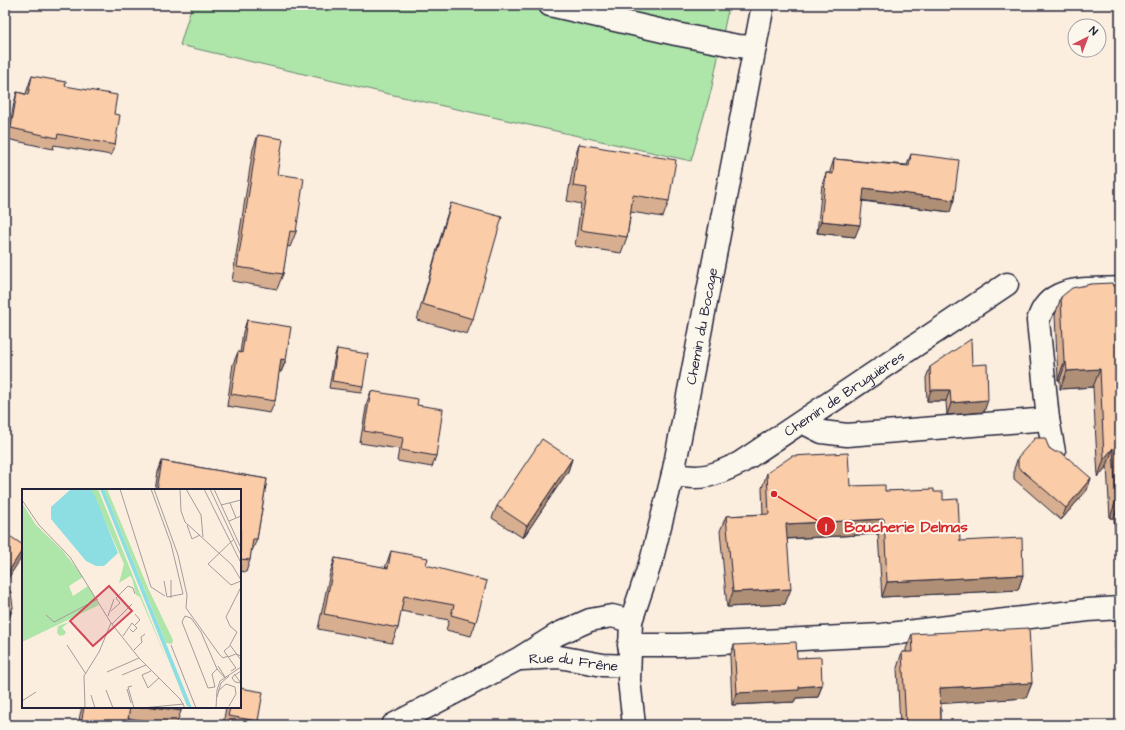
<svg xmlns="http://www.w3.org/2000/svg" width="1125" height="730" font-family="'Architects Daughter',sans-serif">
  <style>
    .green { fill: #aee5a8; stroke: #688472 }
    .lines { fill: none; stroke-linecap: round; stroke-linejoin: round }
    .minor-casing { stroke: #22223b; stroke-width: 25 }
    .minor { stroke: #fbf7ec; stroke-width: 22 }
    .wall { fill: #d7af90; stroke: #22223b }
    .shaded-wall { fill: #af8f76; stroke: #22223b }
    .building { fill: #facca8; stroke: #22223b }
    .labels { text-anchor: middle; stroke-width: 4; stroke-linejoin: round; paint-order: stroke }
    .street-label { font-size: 14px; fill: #22223b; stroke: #fbf7ec }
    .inset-road { fill: none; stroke: #a49c9d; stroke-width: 1 }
    .view { fill: #d1495b; fill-opacity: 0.15; stroke: #d1495b; stroke-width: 2 }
    .inset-edge { fill: none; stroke: #22223b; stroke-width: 2 }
    .leader { fill: none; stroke: #d62828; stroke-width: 1.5 }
    .callout-dot { fill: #d62828; stroke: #fbf7ec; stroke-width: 1.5 }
    .mark-label { font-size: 12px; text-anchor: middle; font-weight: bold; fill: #fff }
    .callout-label { font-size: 15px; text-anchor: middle; font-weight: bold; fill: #d62828; stroke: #fbf7ec; stroke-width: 4; stroke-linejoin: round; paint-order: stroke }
  </style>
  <rect width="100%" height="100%" fill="#fbeede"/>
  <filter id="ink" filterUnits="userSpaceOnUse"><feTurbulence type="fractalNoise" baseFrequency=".025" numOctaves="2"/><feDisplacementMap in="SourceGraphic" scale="8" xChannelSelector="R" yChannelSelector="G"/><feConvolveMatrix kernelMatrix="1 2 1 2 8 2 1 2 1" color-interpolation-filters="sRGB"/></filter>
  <g filter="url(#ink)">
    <!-- green -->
    <polygon class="green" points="192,5 729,5 711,91 691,161 389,94 180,45"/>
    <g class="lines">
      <defs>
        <g id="minor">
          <polyline points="550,5 676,34 738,46 755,47"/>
          <polyline points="1048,419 1054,452"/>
          <path d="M 802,422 L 822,432 L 847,435 L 1048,419 L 1038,321 C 1048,283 1089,290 1120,288"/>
          <path id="s1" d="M 673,474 C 702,481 715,475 740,463 L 1007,284"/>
          <polyline points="629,645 680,645 882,635 1088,610 1120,608"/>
          <path id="s2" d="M 521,659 L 559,657 L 603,665 L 629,666"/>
          <polyline points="393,725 518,659 558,634 590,620 612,616 631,621"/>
          <path id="s3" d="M 634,725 L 629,680 L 631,621 L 652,558 L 673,474 L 763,5"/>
        </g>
      </defs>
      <!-- minor casing -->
      <use href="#minor" class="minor-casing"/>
      <!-- minor -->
      <use href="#minor" class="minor"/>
    </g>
    <!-- wall -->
    <g class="wall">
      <polygon points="32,76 65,86 114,114 115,145 111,155 54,145 53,149 7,139 14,103 17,92 26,94 28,87"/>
      <polygon points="258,135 277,174 296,232 290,247 287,246 283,274 277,289 232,281 253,149"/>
      <polygon points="579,144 669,201 663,217 631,212 627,237 621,253 575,246 581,204 567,201 574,160"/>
      <polygon points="911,154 950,212 862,201 855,237 817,233 822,185 826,173 830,173 830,171 834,159 907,165"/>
      <polygon points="451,203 473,319 467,334 417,320 446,218"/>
      <polygon points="1113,286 1120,286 1120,556 1116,556 1114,518 1110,518 1107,466 1098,477 1093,387 1060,389 1060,380 1058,380 1055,315 1061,297"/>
      <polygon points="247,320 286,360 281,372 279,371 275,401 270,413 227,406 233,364 238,352 240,353 243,332"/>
      <polygon points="337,349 363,386 361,392 329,388 335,355"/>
      <polygon points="972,365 984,412 947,415 946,401 927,401 926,378 930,367"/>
      <polygon points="371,391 417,405 436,456 432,467 397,461 399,449 360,443 367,402"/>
      <polygon points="1049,448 1091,478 1087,490 1061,520 1014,479 1014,469 1018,457"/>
      <polygon points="572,459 568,471 523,538 492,518 497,506"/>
      <polygon points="162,461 267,479 257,539 252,551 251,550 250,560 246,572 240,571 240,490 155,490 158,472"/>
      <polygon points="767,473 850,486 885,491 934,492 943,500 960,541 1023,575 1018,590 882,597 878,534 787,539 785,604 727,607 720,531 726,516 763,514 762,488"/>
      <polygon points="391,551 426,565 476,622 471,636 446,630 449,620 401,611 398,628 392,643 318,629 330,573 335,558 385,568"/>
      <polygon points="1120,627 1120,682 1117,682 1115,641"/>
      <polygon points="912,634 1032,683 1026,698 941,703 941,725 900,724 897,668 902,652 906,652 906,649"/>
      <polygon points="734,645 797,658 822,685 818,697 796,698 794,702 732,705 730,656"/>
      <polygon points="82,707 181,707 181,711 176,725 171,725 128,718 127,725 78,725 80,715"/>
      <polygon points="226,707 240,707 258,721 257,725 223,725"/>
    </g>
    <!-- shaded-wall -->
    <g class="shaded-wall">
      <polygon points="864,188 954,200 950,212 859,200"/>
      <polygon points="821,221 860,225 855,237 817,233"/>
      <polygon points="281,359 286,360 281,372 277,371"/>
      <polygon points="1064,362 1066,362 1060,380 1058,380"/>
      <polygon points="1100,369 1093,387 1060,389 1067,371"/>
      <polygon points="931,390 950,390 946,401 927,401"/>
      <polygon points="988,400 984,412 947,415 951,403"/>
      <polygon points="1113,448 1107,466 1098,477 1104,459"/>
      <polygon points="572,459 568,471 523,538 527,526"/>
      <polygon points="1091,478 1087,490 1061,520 1066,508"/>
      <polygon points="1116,500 1120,500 1120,501 1114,518 1110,518"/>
      <polygon points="884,519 878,534 781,539 786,524"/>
      <polygon points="1120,545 1120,556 1116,556"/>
      <polygon points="23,549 23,551 20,560 5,583 5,577"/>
      <polygon points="1023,575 1018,590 882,597 887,582"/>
      <polygon points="791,589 785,604 727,607 733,592"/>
      <polygon points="13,607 8,622 5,627 5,621"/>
      <polygon points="1120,673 1120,682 1117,682"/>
      <polygon points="1032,683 1026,698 935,704 940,688"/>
      <polygon points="822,685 818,697 796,698 794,702 732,705 737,693 799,687"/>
    </g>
    <!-- building -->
    <g class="building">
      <polygon points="32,76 66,82 65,86 117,95 114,114 120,115 115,145 58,134 57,138 11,128 17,92 28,95"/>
      <polygon points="258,135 283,139 277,174 304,178 296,232 290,231 283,274 237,267"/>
      <polygon points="579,144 676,160 669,201 633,195 627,237 580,230 587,188 573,186"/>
      <polygon points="911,154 959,160 954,200 864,188 860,225 821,221 826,173 833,174 834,159 909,166"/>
      <polygon points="451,203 502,217 473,319 422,304"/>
      <polygon points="1112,283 1113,286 1120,286 1120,500 1116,500 1113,448 1104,459 1100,369 1067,371 1066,362 1064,362 1061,297 1072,288 1091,284"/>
      <polygon points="247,320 291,327 286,360 281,359 275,401 231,394 238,352 242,353"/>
      <polygon points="971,339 972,365 987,364 988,400 951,403 950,390 931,390 930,367"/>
      <polygon points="337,349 368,354 363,386 332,381"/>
      <polygon points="371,391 418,399 417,405 443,409 436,456 401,450 403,438 364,431"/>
      <polygon points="1035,438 1045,438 1049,448 1055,452 1061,452 1091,478 1066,508 1018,467 1018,457"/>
      <polygon points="542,439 572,459 527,526 497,506"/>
      <polygon points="848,453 850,486 885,485 885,491 934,489 934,492 943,492 943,500 958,499 960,541 1022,538 1023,575 887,582 884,519 786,524 791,589 733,592 726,516 769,514 767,473 792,456"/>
      <polygon points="162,461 267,479 257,539 253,539 250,560 240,559 240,490 157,490"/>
      <polygon points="5,533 23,545 23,549 5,577"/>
      <polygon points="391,551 428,558 426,565 487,581 476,622 451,615 454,605 404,596 398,628 324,614 335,558 388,568"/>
      <polygon points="5,588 11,592 13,607 5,621"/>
      <polygon points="1029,628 1032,683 940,688 941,725 897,725 897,724 906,724 902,652 913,652 912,634"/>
      <polygon points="796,642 797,658 821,657 822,685 799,687 799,690 737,693 734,645"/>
      <polygon points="240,688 263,692 258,721 228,716 230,707 240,707"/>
      <polygon points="84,707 130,707 127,725 81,725"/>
      <polygon points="154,707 181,707 181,711"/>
    </g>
  </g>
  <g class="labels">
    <!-- street labels -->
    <g class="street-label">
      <text dy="5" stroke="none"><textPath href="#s3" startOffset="408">Chemin du Bocage</textPath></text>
      <text dy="5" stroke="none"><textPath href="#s1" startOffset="195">Chemin de Bruguières</textPath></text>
      <text dy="5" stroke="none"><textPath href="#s2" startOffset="53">Rue du Frêne</textPath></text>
    </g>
  </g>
  <!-- overview -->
  <g transform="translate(22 489)">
    <rect width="219" height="219" fill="#fbeede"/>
    <path d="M 69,0 L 76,0 L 146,174 L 118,108 L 114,106 L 110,89 L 108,87 L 97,94 L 102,75 ZM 82,0 L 85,0 L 126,99 L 151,151 L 150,155 L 144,154 ZM 0,14 L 14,36 L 41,62 L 61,88 L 47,97 L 51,107 L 66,97 L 77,116 L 0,153 ZM 47,133 L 40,139 L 44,143 L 42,146 L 38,147 L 35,144 L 36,137 Z" fill="#aee5a8"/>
    <path d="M 49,0 L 69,0 L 73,7 L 96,64 L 82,77 L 74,77 L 64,72 L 29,30 L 29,18 ZM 78,0 L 82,0 L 170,219 L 165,217 Z" fill="#8cdee3"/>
    <path class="inset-road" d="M 98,0 L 129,98 L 143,107M 129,0 L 149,55 L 161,105 L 145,108 L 142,92M 132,0 L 156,66 L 165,106 L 164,119 L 197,165 L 201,169 L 206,167M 158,0 L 159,22 L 163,33 L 210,76 L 219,91M 164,0 L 179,26 L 181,48M 182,0 L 219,74M 188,0 L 219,66M 192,0 L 219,59M 0,11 L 17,36 L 48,68 L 89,134 L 117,169 L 158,210 L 163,219M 208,14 L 214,29M 199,16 L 219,11M 207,32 L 219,27M 165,36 L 170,50 L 178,46M 212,50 L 186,75 L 209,96 L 219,92M 219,98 L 204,128 L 208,137 L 215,143 L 208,156 L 219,171M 149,109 L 149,91M 89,122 L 98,114 L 94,109 L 106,97 L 111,99 L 113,105M 24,126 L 32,133 L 76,110M 86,127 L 92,110M 90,135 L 110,115M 112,137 L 118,131 L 113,125M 101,147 L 110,134 L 115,139 L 111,143 L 108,140M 45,156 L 64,185M 149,156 L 174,219M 208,157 L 202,162 L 214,179 L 209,182M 112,161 L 120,153 L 119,148 L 123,145M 206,168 L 214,165 L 219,167M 196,177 L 203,188M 195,180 L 190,185 L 193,198 L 186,199 L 160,133 L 163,127 L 169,129 L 179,143 L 195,180 L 203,189M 129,182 L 120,186 L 126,199 L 137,189M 219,182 L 213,186 L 219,194M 85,183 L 117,169M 213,185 L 210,189 L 213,193 L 219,194M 100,186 L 124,176M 110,197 L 106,198 L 112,219M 105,200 L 109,214M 84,201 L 91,219M 196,202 L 204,195 L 213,198 L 214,205 L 207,217M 69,206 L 73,219M 195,208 L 199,194 L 207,187M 0,212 L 14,203M 63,219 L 62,187 L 77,163 L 89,134M 120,219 L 162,215M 194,219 L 195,201 L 198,192 L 219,178"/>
    <path class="view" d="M 87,97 L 110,122 L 71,157 L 48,132 Z"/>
    <rect width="219" height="219" class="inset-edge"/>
  </g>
  <!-- callouts -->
  <path class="leader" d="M774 494L826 526"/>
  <g class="callout-dot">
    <circle cx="774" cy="494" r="4"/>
    <circle cx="826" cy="526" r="10"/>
  </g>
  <g class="mark-label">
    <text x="826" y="531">1</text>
  </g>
  <g class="callout-label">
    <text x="906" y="532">Boucherie Delmas</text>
  </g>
  <!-- margin -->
  <rect width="1125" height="730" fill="none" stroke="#fbf7ec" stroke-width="20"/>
  <rect x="10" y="10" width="1105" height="710" fill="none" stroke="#22223b" stroke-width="1.5" filter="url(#ink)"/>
  <!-- north arrow -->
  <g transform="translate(1087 38) rotate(42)"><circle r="19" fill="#fbf7ec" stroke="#a4a2a5"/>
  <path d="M0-3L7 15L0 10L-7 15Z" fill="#d1495b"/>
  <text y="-6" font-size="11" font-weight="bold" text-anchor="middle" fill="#22223b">N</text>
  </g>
</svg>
